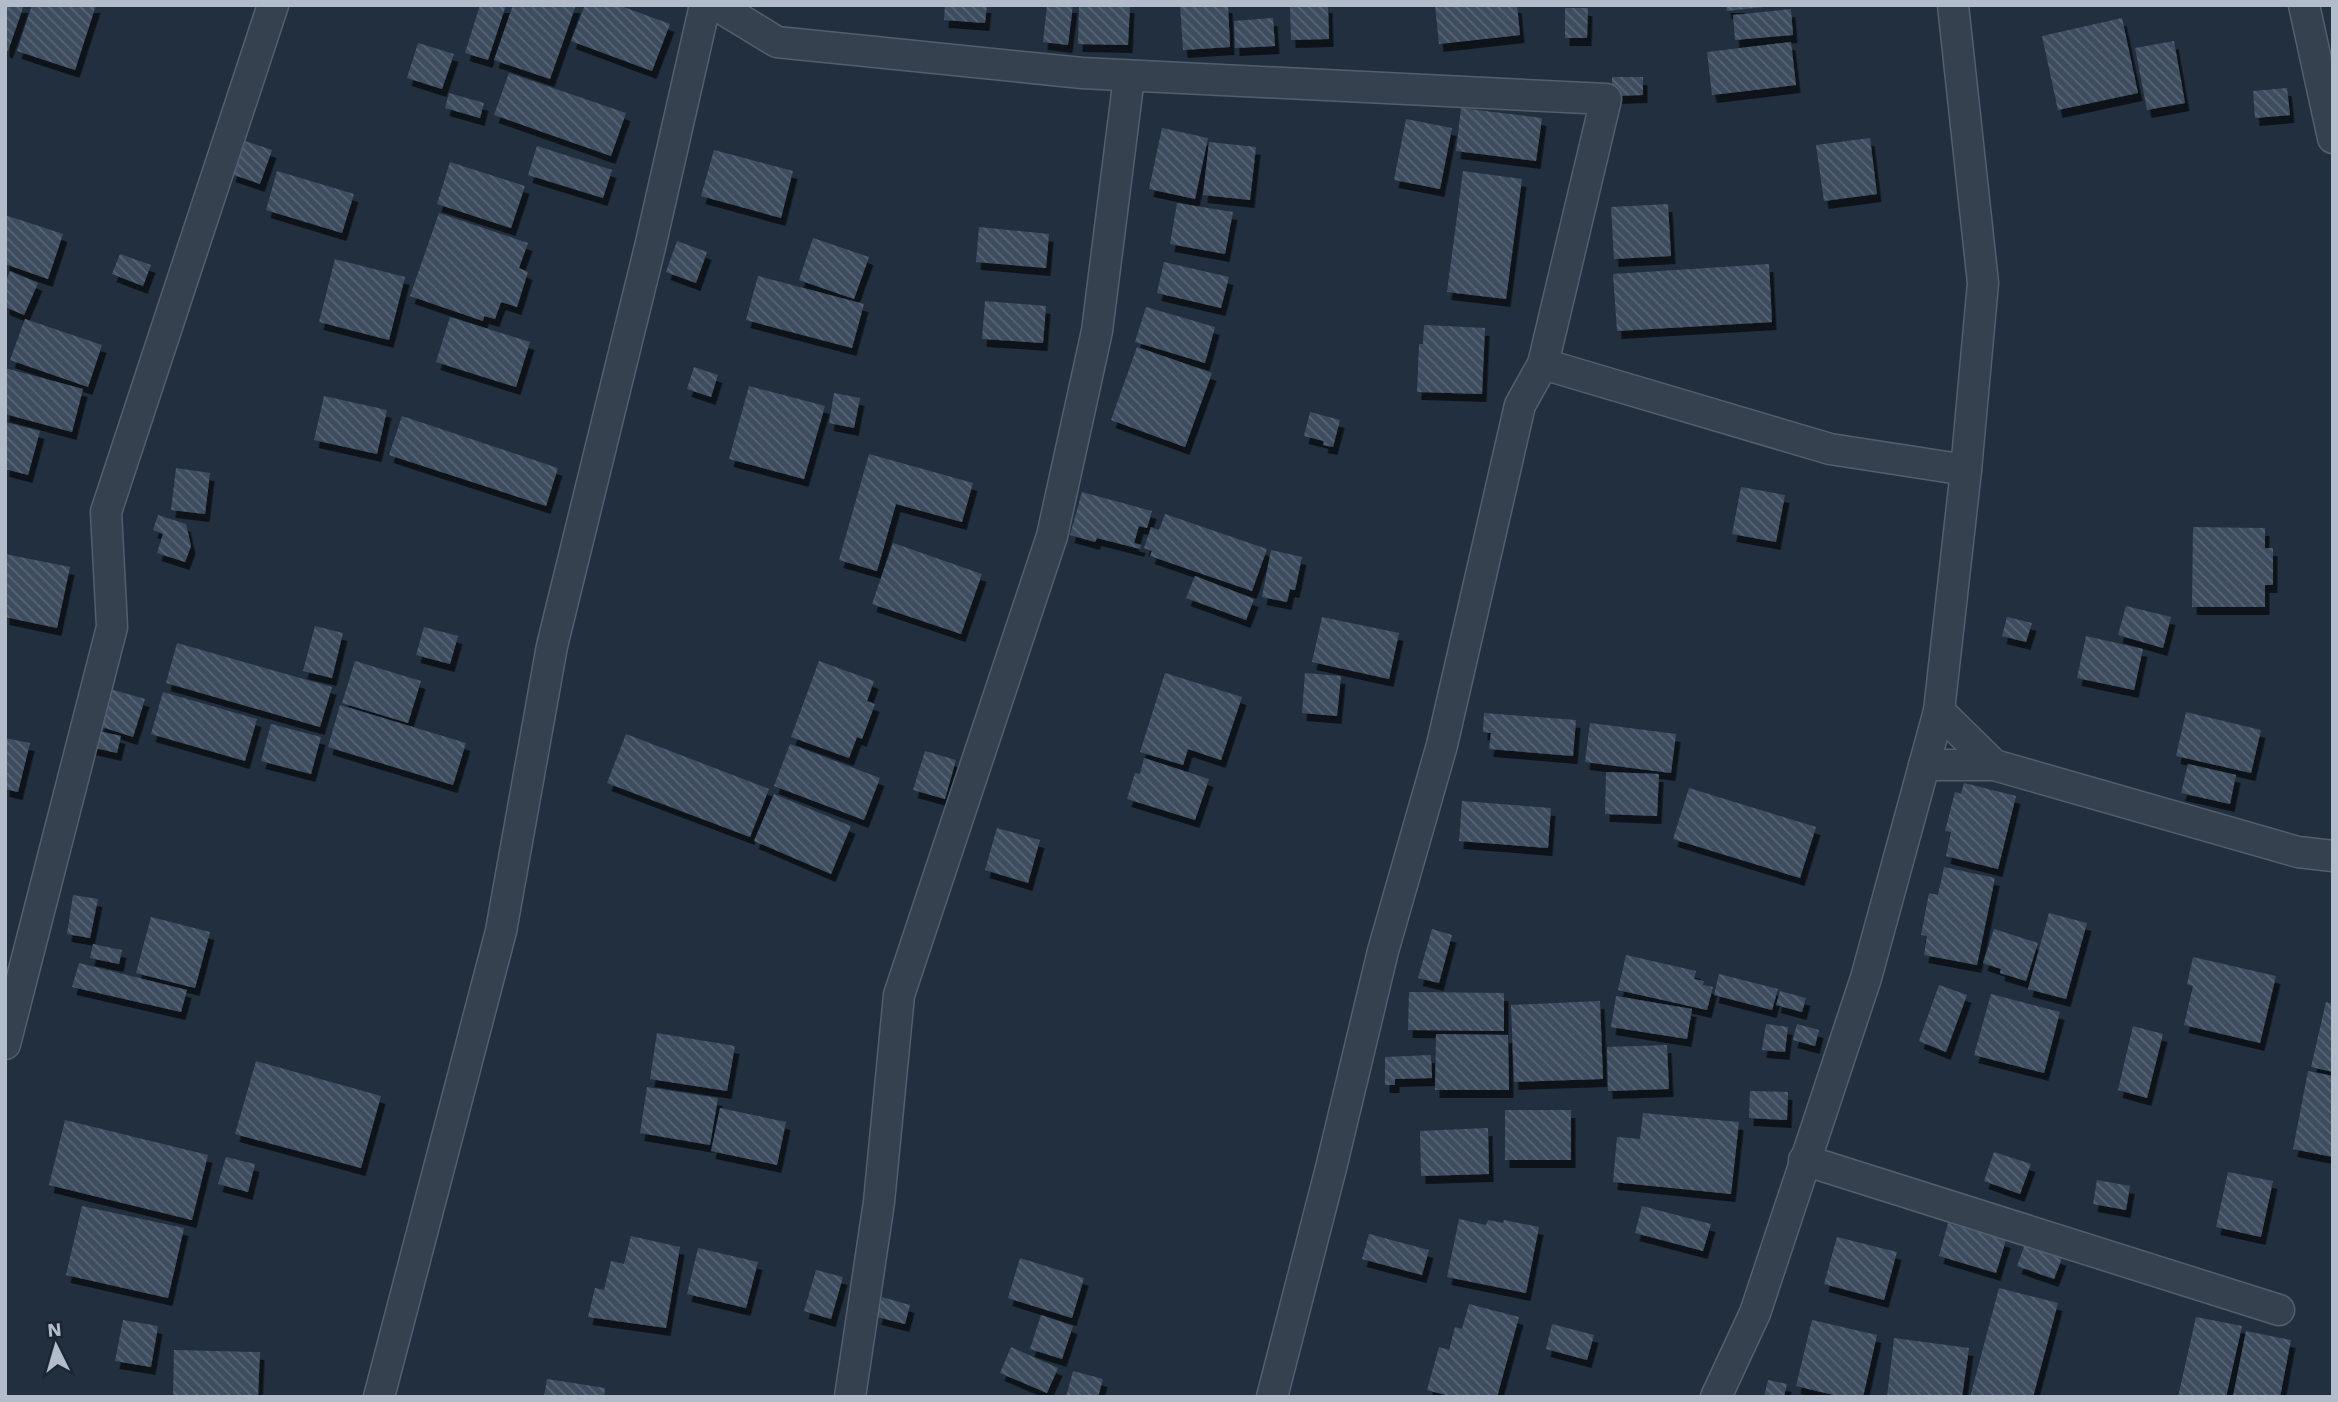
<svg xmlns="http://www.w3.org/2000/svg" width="2338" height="1402" font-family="'Work Sans',sans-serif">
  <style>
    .building { fill: url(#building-back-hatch); filter: url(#shadow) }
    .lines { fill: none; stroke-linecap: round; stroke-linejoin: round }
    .street-casing { stroke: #545f6d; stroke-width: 33 }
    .street { stroke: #36414f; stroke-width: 30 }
  </style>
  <defs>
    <pattern id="building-back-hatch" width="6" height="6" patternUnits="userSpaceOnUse" patternTransform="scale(1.75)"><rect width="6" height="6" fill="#3e4d5f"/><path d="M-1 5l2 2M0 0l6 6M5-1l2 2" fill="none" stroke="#586575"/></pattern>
    <filter id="shadow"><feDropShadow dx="4.5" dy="8" stdDeviation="0" flood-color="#0009"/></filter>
  </defs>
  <rect width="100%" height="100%" fill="#222f3f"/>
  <!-- building -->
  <g class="building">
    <polygon points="5,5 24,5 8,51 5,49"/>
    <polygon points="32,5 96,5 75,70 17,51"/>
    <polygon points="480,5 506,5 488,60 465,53"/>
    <polygon points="513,5 576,5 550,79 494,60"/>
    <polygon points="585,5 618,5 670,24 652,71 571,41"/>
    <polygon points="945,5 987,5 985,23 944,20"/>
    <polygon points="1047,5 1073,5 1068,45 1043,42"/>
    <polygon points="1079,5 1130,5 1128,45 1078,44"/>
    <polygon points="1180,5 1228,5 1230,47 1183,50"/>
    <polygon points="1290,5 1328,5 1329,39 1291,40"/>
    <polygon points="1435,5 1517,5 1520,35 1439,44"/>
    <polygon points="1726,5 1763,5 1763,7 1727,11"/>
    <polygon points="1565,8 1588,8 1587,38 1565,38"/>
    <polygon points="1791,9 1793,35 1735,40 1733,15"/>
    <polygon points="1273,18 1275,46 1235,48 1234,21"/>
    <polygon points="2122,18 2138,93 2058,110 2042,36"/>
    <polygon points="2174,41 2185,103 2147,110 2135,48"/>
    <polygon points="1791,42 1796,85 1712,95 1707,52"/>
    <polygon points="418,43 454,54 442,89 407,78"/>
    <polygon points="509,73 626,113 611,156 494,115"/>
    <polygon points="1612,77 1643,77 1643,95 1612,96"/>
    <polygon points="2287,88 2290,115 2255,118 2253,91"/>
    <polygon points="449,93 484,103 480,118 445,108"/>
    <polygon points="1461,108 1542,118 1536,161 1456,151"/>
    <polygon points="1406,119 1452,128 1440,189 1394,180"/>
    <polygon points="1162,128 1208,138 1195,199 1149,189"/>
    <polygon points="1870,138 1877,194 1824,201 1816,145"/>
    <polygon points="242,140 272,150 260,184 231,174"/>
    <polygon points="1209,142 1256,147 1250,200 1203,195"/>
    <polygon points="537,146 612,170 603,198 528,175"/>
    <polygon points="714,150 793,171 781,218 701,196"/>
    <polygon points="450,162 525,186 511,228 437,204"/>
    <polygon points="277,171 354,194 342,233 266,210"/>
    <polygon points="1463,171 1522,179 1506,299 1447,292"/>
    <polygon points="1177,203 1233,212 1225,254 1170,244"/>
    <polygon points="1668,204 1671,256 1614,259 1611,207"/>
    <polygon points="439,213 528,243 519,268 528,272 517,307 501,302 495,319 484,316 483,321 410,296"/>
    <polygon points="5,215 63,234 48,279 5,264"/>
    <polygon points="979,227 1049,234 1046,268 976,262"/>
    <polygon points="813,238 869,257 854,299 799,280"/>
    <polygon points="677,241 707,252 696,283 666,272"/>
    <polygon points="120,254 151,265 143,286 112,274"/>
    <polygon points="335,259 405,277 389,340 319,322"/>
    <polygon points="1164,262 1229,277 1221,308 1157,293"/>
    <polygon points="1769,264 1772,322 1617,331 1613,274"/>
    <polygon points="10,271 38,283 24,315 5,307 5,283"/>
    <polygon points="758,276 864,304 852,348 746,320"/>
    <polygon points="985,301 1046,306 1043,343 982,339"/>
    <polygon points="1146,307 1215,327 1205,363 1135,342"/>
    <polygon points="450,317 530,342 516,387 436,362"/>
    <polygon points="25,319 102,345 88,387 10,360"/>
    <polygon points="1424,325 1485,328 1482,394 1417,392 1419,344 1423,344"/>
    <polygon points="1137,347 1212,373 1185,447 1111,420"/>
    <polygon points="694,367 718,375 711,397 687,389"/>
    <polygon points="5,368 83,389 72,432 5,414"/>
    <polygon points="749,386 825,406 804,479 729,459"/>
    <polygon points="834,393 860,398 854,428 829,423"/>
    <polygon points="324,396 387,410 377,454 314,440"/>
    <polygon points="1310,412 1340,420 1333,447 1323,445 1324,441 1304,436"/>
    <polygon points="402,416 558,468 546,506 389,455"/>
    <polygon points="5,422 40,431 28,475 5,469"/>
    <polygon points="869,454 973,483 962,522 896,504 877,571 839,560"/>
    <polygon points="176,468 210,473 205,514 171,510"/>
    <polygon points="1741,487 1785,495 1776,542 1732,534"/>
    <polygon points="1082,492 1152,511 1147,528 1139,526 1134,543 1141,545 1140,549 1097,538 1095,542 1070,535"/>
    <polygon points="1165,514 1267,549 1252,591 1150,556 1152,551 1144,548 1151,527 1159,530"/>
    <polygon points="158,515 186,524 191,546 185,562 157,553 163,534 153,530"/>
    <polygon points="2193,527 2265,528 2265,548 2273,548 2273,585 2265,585 2265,607 2192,607"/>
    <polygon points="893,543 982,574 961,634 872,604"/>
    <polygon points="1271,550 1302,557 1295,590 1290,589 1287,602 1262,597"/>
    <polygon points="5,554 70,567 57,628 5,617"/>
    <polygon points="1195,576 1254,599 1246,620 1186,598"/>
    <polygon points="2126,606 2171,617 2163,648 2118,635"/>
    <polygon points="1322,617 1399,633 1389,679 1312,662"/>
    <polygon points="2007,617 2032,623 2026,642 2002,636"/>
    <polygon points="315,626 343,633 332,678 303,671"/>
    <polygon points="424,627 458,636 450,664 416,655"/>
    <polygon points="2086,636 2143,649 2134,690 2077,678"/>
    <polygon points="177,643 332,687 320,727 166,683"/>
    <polygon points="355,661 421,681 408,723 342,703"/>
    <polygon points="819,661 874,681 867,701 875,704 862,739 857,737 849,758 791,737"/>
    <polygon points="1165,673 1242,697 1221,760 1188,749 1183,765 1140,752"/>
    <polygon points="1305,673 1341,676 1337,716 1302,713"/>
    <polygon points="110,689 145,699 133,737 99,726"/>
    <polygon points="163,692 257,719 245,761 151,734"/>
    <polygon points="340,705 466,743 453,785 328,747"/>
    <polygon points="2186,712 2261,730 2251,773 2176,756"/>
    <polygon points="1484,713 1576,720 1573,756 1489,749 1491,733 1483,732"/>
    <polygon points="1590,723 1676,734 1671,773 1585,762"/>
    <polygon points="271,724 321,737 311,774 261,761"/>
    <polygon points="90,729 121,736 117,753 86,746"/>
    <polygon points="626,734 769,789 750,837 607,783"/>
    <polygon points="5,738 30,743 18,792 5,789"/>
    <polygon points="790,744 880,778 864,820 774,786"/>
    <polygon points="925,751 956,760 945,799 913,790"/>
    <polygon points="1144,758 1209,779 1195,820 1127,799 1135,773 1140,774"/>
    <polygon points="2188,764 2236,775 2230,804 2181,793"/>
    <polygon points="1606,772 1659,774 1657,816 1605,814"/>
    <polygon points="1964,783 2016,796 1998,869 1946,856 1951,832 1945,831 1955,792 1961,794"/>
    <polygon points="1689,788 1816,827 1800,878 1673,839"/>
    <polygon points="774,794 851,826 831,874 754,841"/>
    <polygon points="1462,801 1551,808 1548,848 1459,841"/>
    <polygon points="997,828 1040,840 1028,883 985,870"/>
    <polygon points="1944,867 1995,878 1977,965 1924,955 1927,936 1921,935 1929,893 1938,895"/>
    <polygon points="73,895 98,899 90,938 67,934"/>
    <polygon points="2049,913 2087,923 2066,999 2028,989"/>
    <polygon points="151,917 210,932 195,988 136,973"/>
    <polygon points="1432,929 1452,935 1439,983 1418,978"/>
    <polygon points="1994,929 2038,943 2026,981 2000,973 2001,969 1983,963"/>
    <polygon points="93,944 122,950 119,964 90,958"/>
    <polygon points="1626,955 1696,971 1694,979 1704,981 1703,985 1713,987 1707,1010 1618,990"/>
    <polygon points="2193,957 2276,976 2260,1043 2184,1025 2193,986 2187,984"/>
    <polygon points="79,963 187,990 181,1012 72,987"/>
    <polygon points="1719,974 1778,989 1772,1010 1714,995"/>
    <polygon points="1939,985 1967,995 1946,1052 1919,1041"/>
    <polygon points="1780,991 1806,998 1802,1012 1776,1005"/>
    <polygon points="1409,992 1504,993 1504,1031 1408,1030"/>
    <polygon points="1991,994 2060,1012 2044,1073 1974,1055"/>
    <polygon points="1616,996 1692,1009 1687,1039 1611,1027"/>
    <polygon points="1600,1001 1603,1079 1514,1082 1511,1005"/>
    <polygon points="2326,1002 2333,1004 2333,1072 2311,1067"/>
    <polygon points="1766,1024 1788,1027 1785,1052 1762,1050"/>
    <polygon points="1797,1024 1819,1030 1815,1046 1793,1040"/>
    <polygon points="2133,1026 2163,1034 2147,1098 2118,1090"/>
    <polygon points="657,1033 735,1046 727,1091 650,1079"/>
    <polygon points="1436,1034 1508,1035 1509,1090 1435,1090"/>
    <polygon points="1667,1045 1669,1089 1608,1091 1607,1047"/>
    <polygon points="1431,1055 1432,1078 1395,1079 1395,1085 1385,1085 1385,1057"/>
    <polygon points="256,1061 381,1096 361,1168 235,1134"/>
    <polygon points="2308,1071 2333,1076 2333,1157 2293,1149"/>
    <polygon points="647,1087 718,1098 710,1145 640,1133"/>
    <polygon points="1750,1091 1788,1092 1787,1120 1749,1118"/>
    <polygon points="720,1108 786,1122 777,1165 711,1151"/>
    <rect x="1505" y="1110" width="66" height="50"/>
    <polygon points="1643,1113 1739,1122 1731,1194 1613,1182 1617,1137 1640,1139"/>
    <polygon points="65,1120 208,1155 192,1220 49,1185"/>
    <polygon points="1488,1128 1489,1174 1421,1176 1420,1131"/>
    <polygon points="1994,1152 2031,1164 2020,1194 1984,1181"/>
    <polygon points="226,1157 255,1164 248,1192 218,1184"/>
    <polygon points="2228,1172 2273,1181 2261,1237 2216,1227"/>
    <polygon points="2097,1180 2130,1186 2126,1210 2093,1204"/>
    <polygon points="82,1206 184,1228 168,1298 66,1275"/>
    <polygon points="1642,1206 1711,1224 1703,1251 1635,1233"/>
    <polygon points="1459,1219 1486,1225 1488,1220 1503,1223 1504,1220 1539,1227 1526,1293 1447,1277"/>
    <polygon points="1948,1223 2006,1240 1996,1273 1939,1256"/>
    <polygon points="1369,1234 1429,1250 1422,1275 1362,1259"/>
    <polygon points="631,1236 680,1247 666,1328 588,1317 595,1288 604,1290 611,1261 624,1264"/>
    <polygon points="1837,1237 1897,1252 1884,1300 1824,1284"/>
    <polygon points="2025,1244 2062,1258 2054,1279 2017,1266"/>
    <polygon points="698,1248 758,1262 746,1308 687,1294"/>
    <polygon points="1020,1258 1084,1278 1072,1318 1008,1298"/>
    <polygon points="816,1270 843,1277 831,1319 804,1311"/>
    <polygon points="1999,1288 2058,1303 2033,1397 1970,1397"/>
    <polygon points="882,1297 910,1305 905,1324 877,1317"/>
    <polygon points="1469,1304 1519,1317 1497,1397 1453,1397 1427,1390 1439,1347 1449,1350 1455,1327 1462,1329"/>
    <polygon points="1041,1315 1073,1326 1062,1359 1030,1349"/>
    <polygon points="2196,1317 2242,1326 2226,1397 2178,1397"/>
    <polygon points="123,1320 158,1326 151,1367 115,1361"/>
    <polygon points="1812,1320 1877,1335 1863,1397 1842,1397 1796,1386"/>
    <polygon points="1552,1324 1594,1335 1587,1360 1546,1349"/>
    <polygon points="2246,1331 2291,1340 2280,1397 2233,1397"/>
    <polygon points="1894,1338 1969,1348 1962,1397 1887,1397"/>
    <polygon points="1011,1347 1058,1368 1047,1393 1000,1373"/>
    <polygon points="174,1350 260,1352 258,1397 173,1397"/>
    <polygon points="1073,1371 1103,1379 1098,1397 1066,1397"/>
    <polygon points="547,1379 605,1388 604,1397 544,1397"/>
    <polygon points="1768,1380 1787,1384 1784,1397 1764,1397"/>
  </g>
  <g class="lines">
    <defs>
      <g id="street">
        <polyline points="716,5 777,42 1082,73 1606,99 1543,364 1830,449 1966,470 1939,711 1994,765 2298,852 2333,856"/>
        <polyline points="1953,5 1983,283 1966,470"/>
        <polyline points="2304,5 2333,138"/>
        <polyline points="1924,765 1994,765"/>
        <polyline points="5,1044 112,627 106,512 273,5"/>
        <polyline points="1804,1160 2279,1310"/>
        <polyline points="379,1397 501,931 552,646 650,247 705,5"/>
        <polyline points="850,1397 879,1202 899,995 1052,536 1097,331 1129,77"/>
        <polyline points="1272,1397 1331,1168 1383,951 1442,745 1520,405 1543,364"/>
        <polyline points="1716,1397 1755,1313 1866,978 1939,711"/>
      </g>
    </defs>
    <!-- street casing -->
    <use href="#street" class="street-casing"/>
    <!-- street -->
    <use href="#street" class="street"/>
  </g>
  <!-- border -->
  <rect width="2338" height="1402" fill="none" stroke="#b2bcca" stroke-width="14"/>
  <!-- north arrow -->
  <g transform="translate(56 1346) rotate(355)" stroke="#1b2634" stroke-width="5" paint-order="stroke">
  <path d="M0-5L12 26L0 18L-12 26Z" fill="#b2bcca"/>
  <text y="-10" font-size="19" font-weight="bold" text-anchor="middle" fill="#b2bcca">N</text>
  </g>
</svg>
